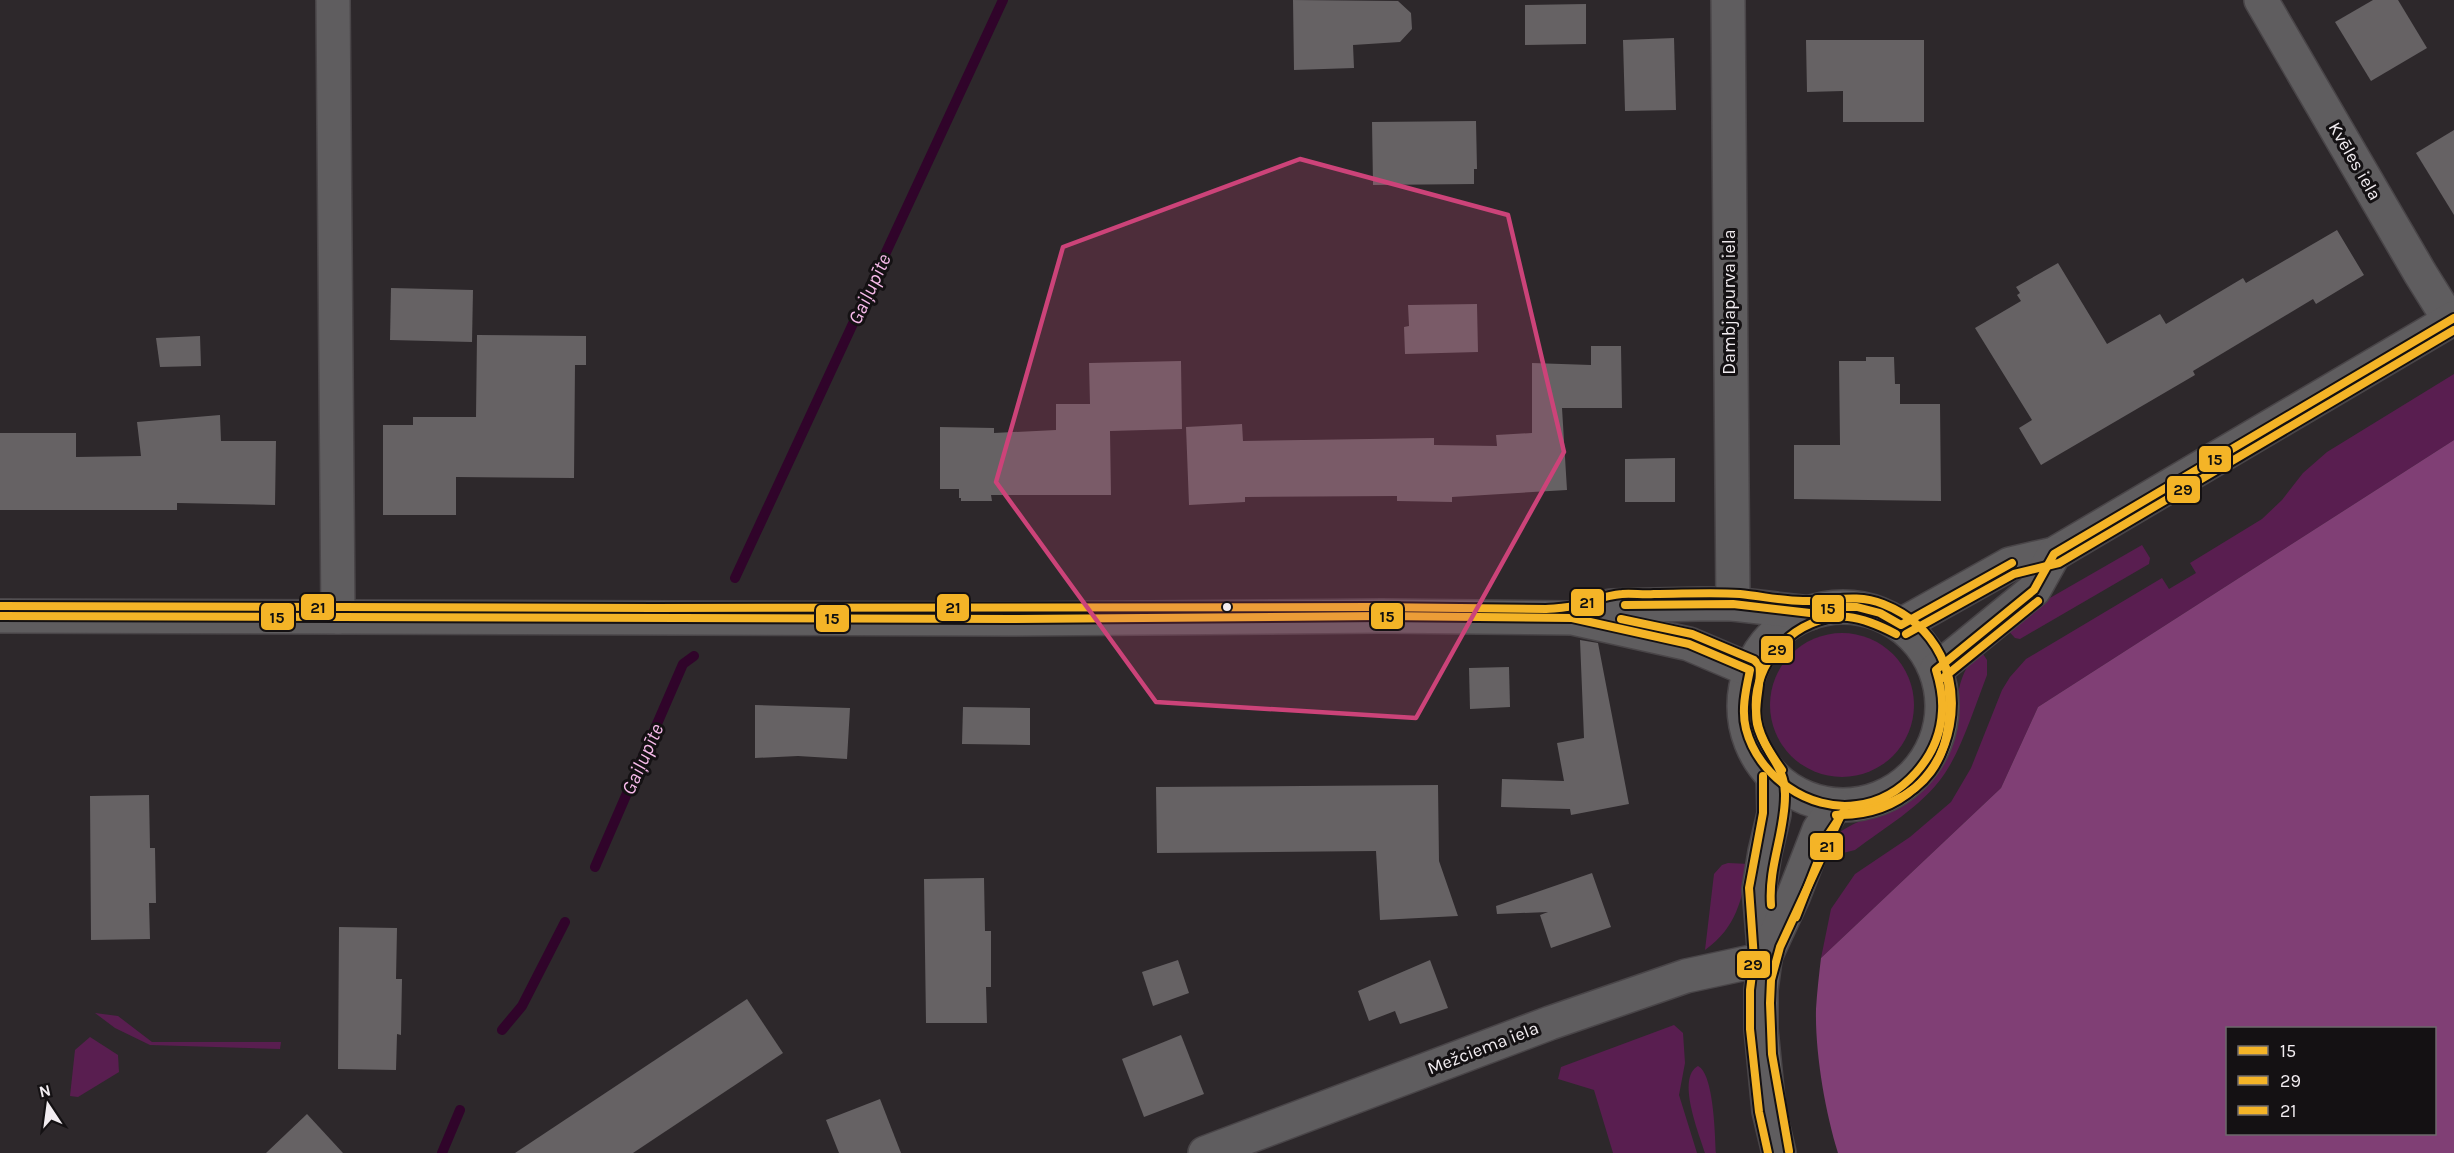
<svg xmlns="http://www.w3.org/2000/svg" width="2454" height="1153" font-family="Karla,sans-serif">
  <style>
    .green { fill: #591e50 }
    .forest { fill: #803f75; fill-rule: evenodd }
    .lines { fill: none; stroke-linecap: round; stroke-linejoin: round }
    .stream { stroke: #30042a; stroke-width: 10 }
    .building { fill: #666264 }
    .minor-casing { stroke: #494548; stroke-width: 36 }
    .tertiary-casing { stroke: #494548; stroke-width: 36 }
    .minor { stroke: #5f5d5f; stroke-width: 33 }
    .tertiary { stroke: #5f5d5f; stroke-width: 33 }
    .bus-1-casing { stroke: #141113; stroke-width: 12 }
    .bus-2-casing { stroke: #141113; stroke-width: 12 }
    .bus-3-casing { stroke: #141113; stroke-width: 12 }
    .bus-1 { stroke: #f4b427; stroke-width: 8 }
    .bus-2 { stroke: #f4b427; stroke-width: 8 }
    .bus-3 { stroke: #f4b427; stroke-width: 8 }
    .marked { fill: #cc4379; fill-opacity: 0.2; stroke: #cc4379; stroke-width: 4.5; stroke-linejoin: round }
    .bus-dot { fill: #f2edf1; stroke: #141113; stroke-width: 2 }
    .labels { text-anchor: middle; stroke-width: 6; stroke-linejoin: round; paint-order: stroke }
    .street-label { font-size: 18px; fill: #f2edf1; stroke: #141113 }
    .water-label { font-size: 20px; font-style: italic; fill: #f7baea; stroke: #141113 }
    .line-badge { stroke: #141113; stroke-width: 2 }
    .pale-badge-label { font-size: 16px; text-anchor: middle; font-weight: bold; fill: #111 }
  </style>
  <rect width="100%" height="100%" fill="#2d282b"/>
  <!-- green -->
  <g class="green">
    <polygon points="2454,374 2454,440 2038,707 2001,788 1821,958 1831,909 1855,874 1910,837 1951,802 1971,768 2002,690 2010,677 2026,659 2162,578 2169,589 2196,573 2190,563 2262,519 2282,500 2303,473 2327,452"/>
    <polygon points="2142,545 2150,558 2149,564 2020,639 2015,638 2005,627 2027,611"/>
    <circle cx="1842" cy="705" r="72"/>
    <path d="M 1979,648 L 1987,660 L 1987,675 C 1975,706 1961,751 1943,776 C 1921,807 1884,828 1855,850 L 1843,853 L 1824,850 C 1839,827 1857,822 1881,814 C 1901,807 1920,793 1933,776 C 1958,744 1951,725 1959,689 C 1962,674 1970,661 1979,648 Z"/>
    <path d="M 1728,863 L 1750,864 C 1740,901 1738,926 1705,950 L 1714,874 L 1722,865 Z"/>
    <polygon points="95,1013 118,1016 152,1042 281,1042 280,1049 150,1045 115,1028"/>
    <polygon points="1674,1025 1683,1033 1685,1063 1679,1095 1697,1153 1613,1153 1594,1090 1558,1079 1561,1067"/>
    <polygon points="90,1037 118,1055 119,1072 78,1097 70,1096 75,1050"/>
    <path d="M 1698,1066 C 1714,1074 1715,1135 1716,1153 L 1705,1153 C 1699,1133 1676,1078 1698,1066 Z"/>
  </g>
  <!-- forest -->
  <path class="forest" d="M 2454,440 L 2454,1153 L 1838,1153 C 1825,1111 1815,1053 1816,1009 C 1817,992 1819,975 1821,958 L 2001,788 L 2038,707 ZM 2228,1028 L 2434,1028 L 2434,1134 L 2228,1134 Z"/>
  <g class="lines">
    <!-- stream -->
    <g class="stream">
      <polyline points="735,578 1003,0"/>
      <polyline points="595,867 683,664 694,656"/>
      <polyline points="502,1030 522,1006 565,922"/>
      <polyline points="442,1153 460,1110"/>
    </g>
  </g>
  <!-- building -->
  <g class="building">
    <polygon points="1293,0 1398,1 1411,13 1412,29 1400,42 1353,45 1354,68 1294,70"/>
    <polygon points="2373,0 2398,0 2427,48 2371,81 2335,22"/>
    <polygon points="1586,4 1586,44 1525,45 1525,5"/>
    <polygon points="1674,38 1676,110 1625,111 1623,40"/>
    <polygon points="1806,40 1924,40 1924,122 1843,122 1843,91 1807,92"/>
    <polygon points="1476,121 1477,169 1474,169 1474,184 1373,185 1372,122"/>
    <polygon points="2454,130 2454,215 2416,153"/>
    <polygon points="2337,230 2364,275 2316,304 2313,299 2193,371 2195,375 2041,465 2019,428 2032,420 1975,328 2021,301 2017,295 2020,293 2016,287 2058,263 2107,344 2160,314 2166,324 2243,278 2246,283"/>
    <polygon points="391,288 473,290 472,342 390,340"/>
    <polygon points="1477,304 1478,352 1405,354 1404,327 1409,326 1408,305"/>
    <polygon points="477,335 586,336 586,365 575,365 574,478 456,477 456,515 383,515 383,425 413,425 413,417 476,417"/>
    <polygon points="200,336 201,366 160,367 156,338"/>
    <polygon points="1591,346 1621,346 1622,408 1562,408 1567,490 1452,497 1452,502 1397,501 1397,496 1245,497 1245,502 1189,505 1186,427 1242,424 1243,441 1434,438 1434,445 1497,446 1496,435 1532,433 1532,363 1591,365"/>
    <polygon points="1866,357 1894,357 1895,384 1900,384 1900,404 1940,404 1941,501 1794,499 1794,445 1840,445 1839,361 1866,361"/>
    <polygon points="1181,361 1182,429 1110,431 1111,495 991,495 992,501 961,501 961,498 959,498 959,489 940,489 940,427 994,428 994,433 1056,430 1056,404 1090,404 1089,363"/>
    <polygon points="220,415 221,441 276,441 275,505 177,503 177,510 0,510 0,433 76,433 76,457 141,456 137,422"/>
    <polygon points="1675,458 1675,502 1625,502 1625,459"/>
    <polygon points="1580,640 1598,643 1629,804 1571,815 1570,809 1501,807 1502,779 1564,781 1557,743 1584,738"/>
    <polygon points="1509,667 1510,707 1470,709 1469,668"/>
    <polygon points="755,705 850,708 847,759 798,756 755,758"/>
    <polygon points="963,707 1030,708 1030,745 962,744"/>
    <polygon points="1438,785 1439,861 1458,916 1380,920 1376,851 1157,853 1156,787"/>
    <polygon points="149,795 150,848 155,848 156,903 149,903 150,939 91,940 90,796"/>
    <polygon points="1592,873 1611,927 1551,948 1540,915 1548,912 1497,914 1496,906"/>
    <polygon points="984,878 985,931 991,931 991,987 986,987 987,1023 926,1023 924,879"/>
    <polygon points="339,927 397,928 396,979 402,979 401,1035 397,1034 396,1070 338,1069"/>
    <polygon points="1178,960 1189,993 1153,1006 1142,972"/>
    <polygon points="1430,960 1448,1008 1400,1024 1395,1011 1369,1021 1358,991"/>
    <polygon points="747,999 783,1053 633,1153 515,1153"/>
    <polygon points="1181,1035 1204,1094 1144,1117 1122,1059"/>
    <polygon points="880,1099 901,1153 839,1153 826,1120"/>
    <polygon points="307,1114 343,1153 266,1153"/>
  </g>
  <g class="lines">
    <defs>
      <g id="minor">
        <polyline points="333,0 338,617"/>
        <polyline points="1728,0 1733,604"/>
        <polyline points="2261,0 2420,273 2450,321"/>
        <polyline points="1205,1153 1550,1023 1686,976 1765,959"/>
      </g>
      <g id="tertiary">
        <circle cx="1843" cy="706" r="99"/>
        <polyline points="0,616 1012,619 1382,616 1572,618 1689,644 1750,670"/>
        <polyline points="1576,617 1611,606 1699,604 1733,604 1810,613"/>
        <polyline points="1901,625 2010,564 2054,554 2454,318"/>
        <polyline points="1936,670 2034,590 2054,554"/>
        <polyline points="1773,776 1774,814 1765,852 1759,889 1765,959 1761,990 1761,1029 1769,1111 1779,1153"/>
        <polyline points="1765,957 1793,897 1819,830 1835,805"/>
      </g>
    </defs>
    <!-- minor casing -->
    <use href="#minor" class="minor-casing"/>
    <!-- tertiary casing -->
    <use href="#tertiary" class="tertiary-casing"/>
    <!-- minor -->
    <use href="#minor" class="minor"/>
    <!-- tertiary -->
    <use href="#tertiary" class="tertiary"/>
    <defs>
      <g id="bus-1">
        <polyline points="1625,605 1733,604 1810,613 1833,607 1857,607 1880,613 1901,625 2012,563"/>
        <path d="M 0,616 L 1012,619 L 1382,616 L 1572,618 L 1689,644 L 1750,670 C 1746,689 1741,710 1746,729 C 1758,776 1809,812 1857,805 C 1903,799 1940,756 1942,711 C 1943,697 1940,683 1936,670 L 2034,590 L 2054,554 L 2454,318"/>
      </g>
      <g id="bus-2">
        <polyline points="1906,634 2014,574 2059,563 2454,330"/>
        <polyline points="1943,678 2038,601"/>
        <path d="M 1782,770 C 1769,752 1757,734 1756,711 C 1752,661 1797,614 1848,617 C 1866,619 1881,626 1896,634"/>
        <polyline points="1763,776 1763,813 1749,888 1754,959 1750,990 1750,1029 1759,1112 1768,1153"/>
        <path d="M 1836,815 C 1927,806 1961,758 1946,668"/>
        <polyline points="1796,917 1828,835 1844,811"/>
      </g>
      <g id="bus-3">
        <path d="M 0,606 L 654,608 L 1372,607 L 1546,609 C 1557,608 1568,608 1578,605 C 1593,601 1606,595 1622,594 C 1632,593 1643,595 1654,594 C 1682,594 1711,592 1740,594 C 1761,596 1782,601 1803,601 C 1832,602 1855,593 1883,604 C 1994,648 1964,814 1841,815 L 1780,947 L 1771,980 L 1770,1003 L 1772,1054 L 1789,1151"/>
        <path d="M 1621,619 L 1692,634 L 1754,660 L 1759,665 C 1763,679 1753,704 1757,724 C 1763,752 1786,765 1785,796 C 1785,833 1768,867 1771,905"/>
      </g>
    </defs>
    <!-- bus-1 casing -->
    <use href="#bus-1" class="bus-1-casing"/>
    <!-- bus-2 casing -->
    <use href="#bus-2" class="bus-2-casing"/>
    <!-- bus-3 casing -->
    <use href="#bus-3" class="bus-3-casing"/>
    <!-- bus-1 -->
    <use href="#bus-1" class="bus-1"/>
    <!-- bus-2 -->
    <use href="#bus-2" class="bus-2"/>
    <!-- bus-3 -->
    <use href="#bus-3" class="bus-3"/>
  </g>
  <!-- marked area -->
  <path class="marked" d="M 1300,159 L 1508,215 L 1564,452 L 1416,718 L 1156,702 L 996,482 L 1063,247 Z"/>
  <!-- markers -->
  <circle class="bus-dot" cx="1227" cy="607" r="5"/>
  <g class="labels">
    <!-- street labels -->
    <g class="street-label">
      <text transform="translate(2355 161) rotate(60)" y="6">Kvēles iela</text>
      <text transform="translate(1729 302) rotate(-90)" y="6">Dambjapurva iela</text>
      <text transform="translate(1483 1048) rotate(-21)" y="6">Mežciema iela</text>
    </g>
    <!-- water labels -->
    <g class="water-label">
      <text transform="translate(869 289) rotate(-65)" y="7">Gaiļupīte</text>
      <text transform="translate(642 759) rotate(-66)" y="7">Gaiļupīte</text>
    </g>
  </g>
  <g class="line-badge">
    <rect x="2198" y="445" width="34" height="28" rx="6" fill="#f4b427"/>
    <rect x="2166" y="475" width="35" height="29" rx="6" fill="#f4b427"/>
    <rect x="1570" y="588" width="35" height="29" rx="6" fill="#f4b427"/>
    <rect x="300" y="593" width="35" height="28" rx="6" fill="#f4b427"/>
    <rect x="936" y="593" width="34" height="29" rx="6" fill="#f4b427"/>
    <rect x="1811" y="594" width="34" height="29" rx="6" fill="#f4b427"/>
    <rect x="1370" y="602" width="34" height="28" rx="6" fill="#f4b427"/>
    <rect x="260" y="602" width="35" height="29" rx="6" fill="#f4b427"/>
    <rect x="815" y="604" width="35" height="29" rx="6" fill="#f4b427"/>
    <rect x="1760" y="635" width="34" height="29" rx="6" fill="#f4b427"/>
    <rect x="1809" y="832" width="35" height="29" rx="6" fill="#f4b427"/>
    <rect x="1736" y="950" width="35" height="29" rx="6" fill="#f4b427"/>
  </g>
  <g class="pale-badge-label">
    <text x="2215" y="465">15</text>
    <text x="2183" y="495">29</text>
    <text x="1587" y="608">21</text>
    <text x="318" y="613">21</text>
    <text x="953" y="613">21</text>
    <text x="1828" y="614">15</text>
    <text x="1387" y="622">15</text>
    <text x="277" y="623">15</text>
    <text x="832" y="624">15</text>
    <text x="1777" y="655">29</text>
    <text x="1827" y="852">21</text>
    <text x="1753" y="970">29</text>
  </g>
  <!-- legend -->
  <rect x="2226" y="1027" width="210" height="108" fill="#141113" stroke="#6d696c" stroke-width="1.5"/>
  <rect x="2238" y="1046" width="30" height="9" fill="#f4b427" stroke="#6d696c" stroke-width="1.5"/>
  <text x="2280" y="1057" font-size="18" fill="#f2edf1">15</text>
  <rect x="2238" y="1076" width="30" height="9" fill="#f4b427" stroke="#6d696c" stroke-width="1.5"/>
  <text x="2280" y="1087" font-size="18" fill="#f2edf1">29</text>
  <rect x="2238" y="1106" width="30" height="9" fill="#f4b427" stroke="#6d696c" stroke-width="1.5"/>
  <text x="2280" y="1117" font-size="18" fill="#f2edf1">21</text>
  <!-- north arrow -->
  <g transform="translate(48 1105) rotate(347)" stroke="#141113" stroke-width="4.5" paint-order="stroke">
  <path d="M0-4.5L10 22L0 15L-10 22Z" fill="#f2edf1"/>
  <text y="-9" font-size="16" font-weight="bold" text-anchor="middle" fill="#f2edf1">N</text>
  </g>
</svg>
